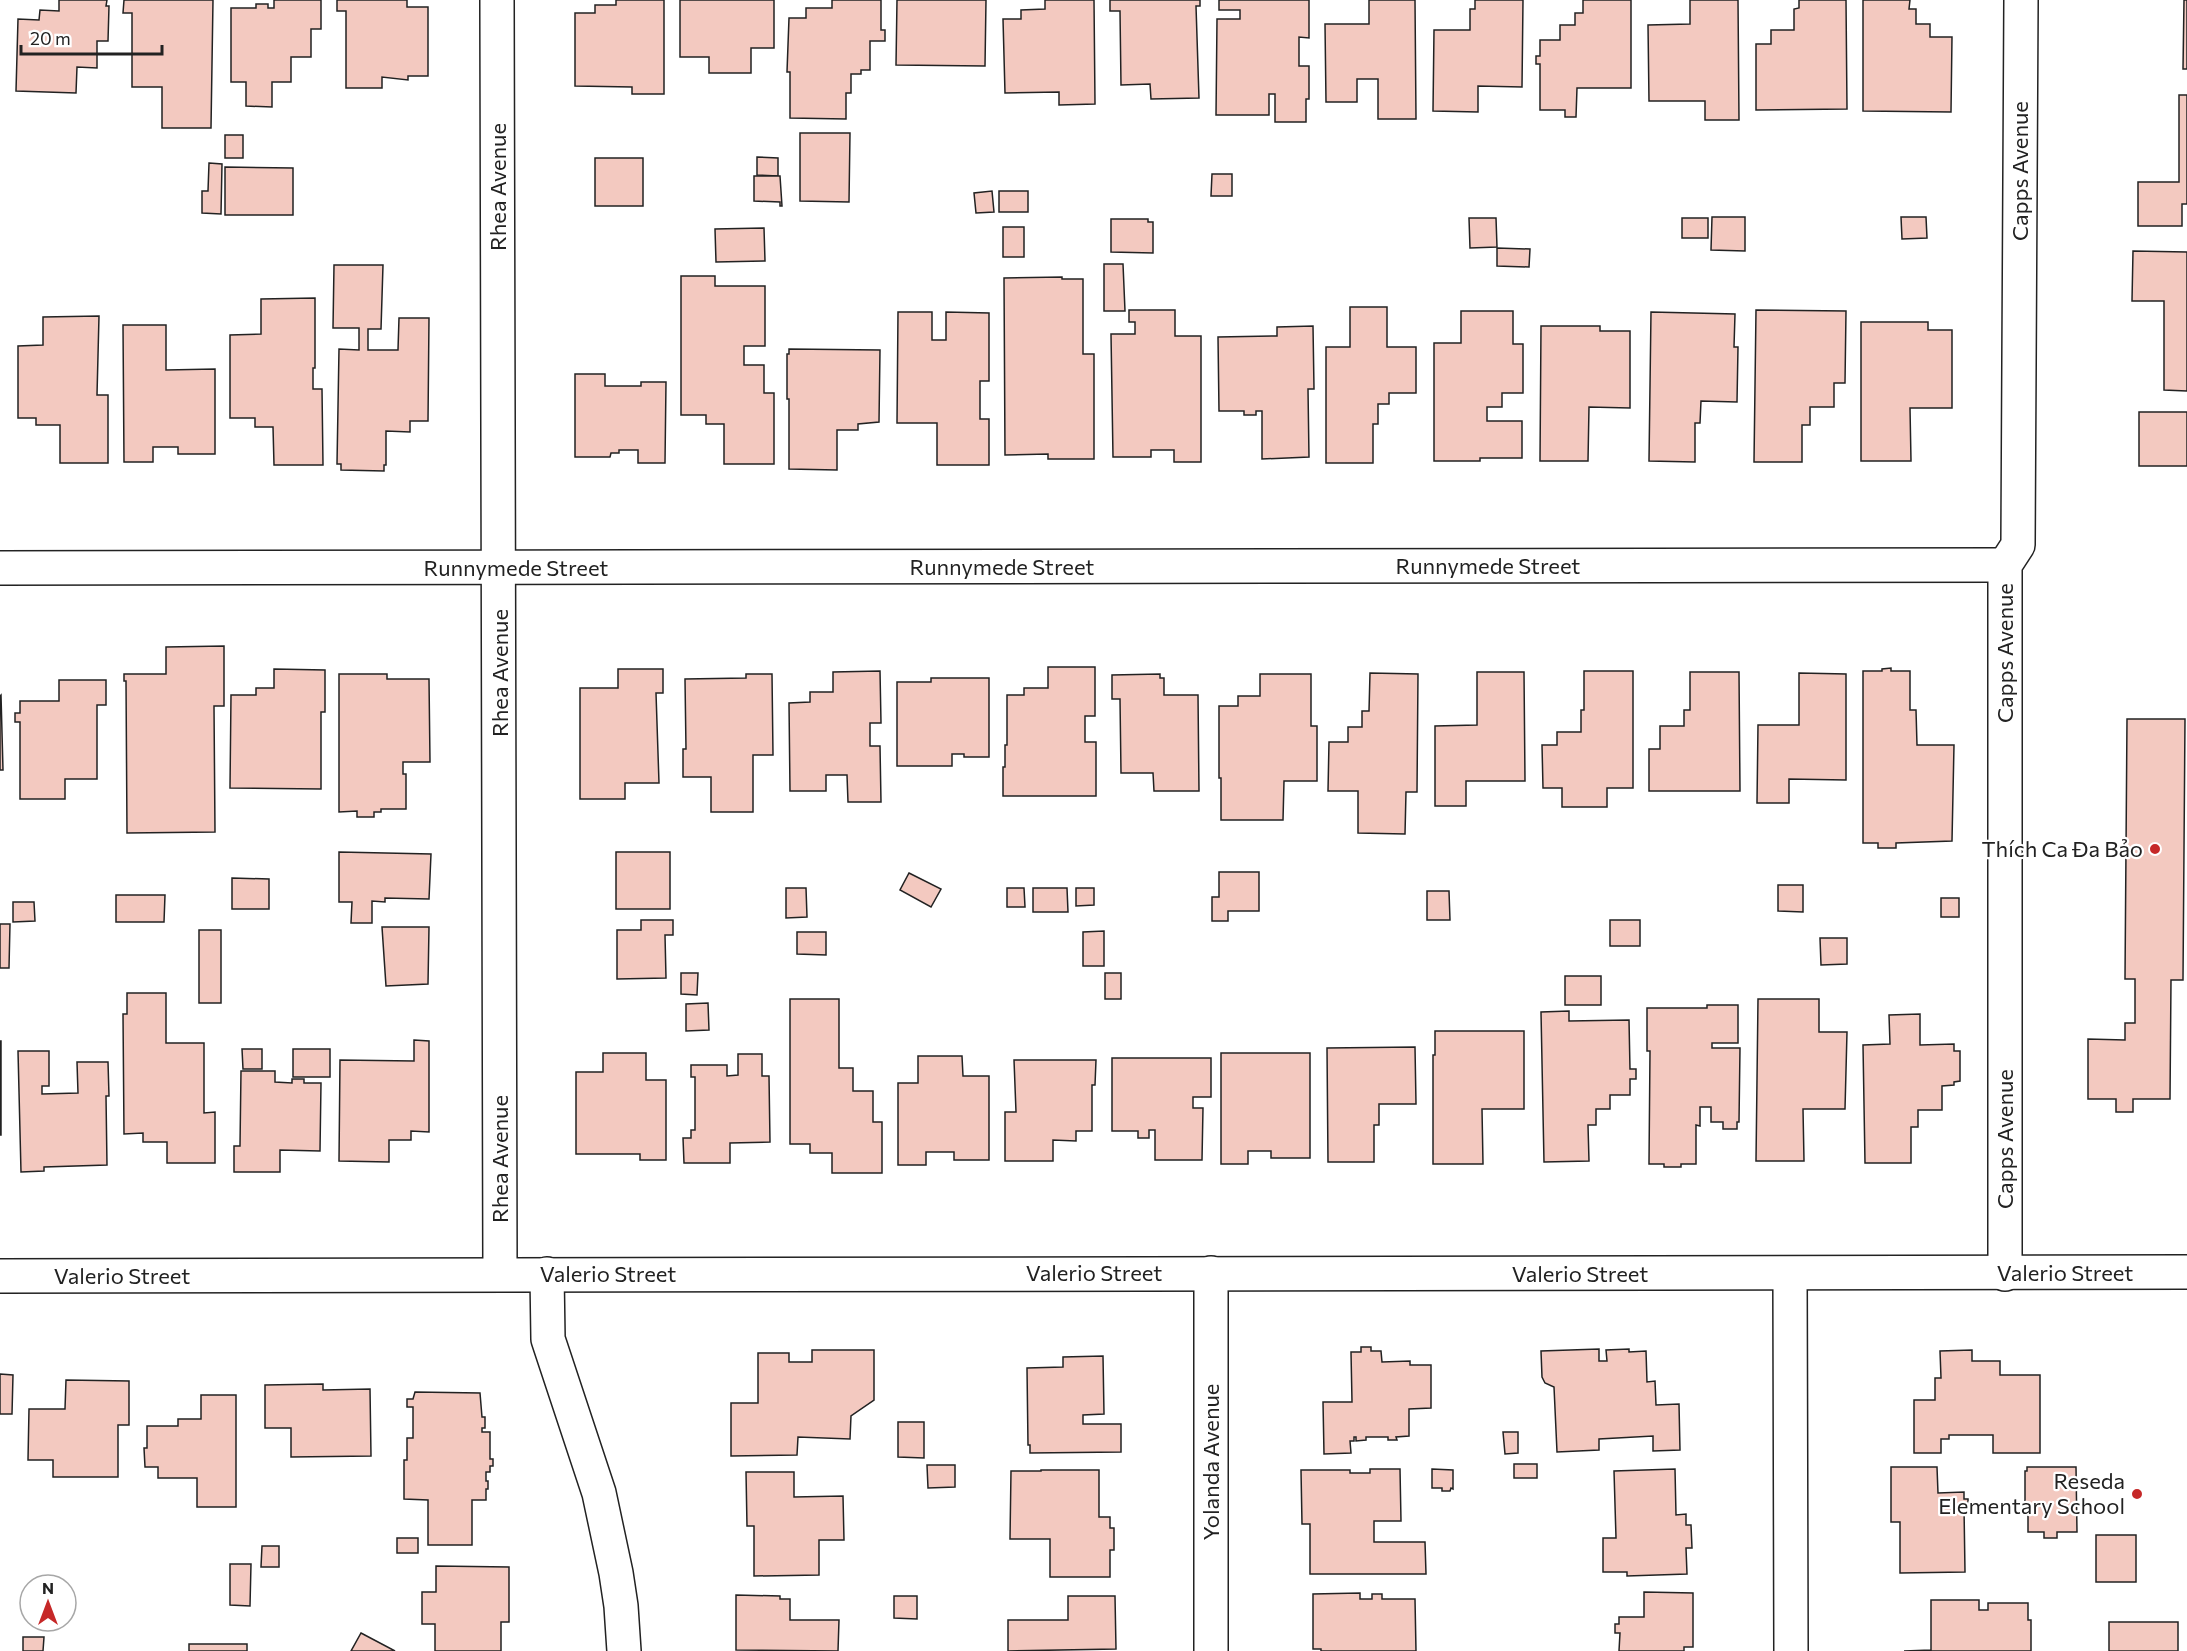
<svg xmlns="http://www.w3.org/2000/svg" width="2187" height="1651" font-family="Commissioner,sans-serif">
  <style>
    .building { fill: #f3c9c0; stroke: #222; stroke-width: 1.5 }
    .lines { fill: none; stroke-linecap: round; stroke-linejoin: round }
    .minor-casing { stroke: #222; stroke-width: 36 }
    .minor { stroke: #fff; stroke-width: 33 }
    .poi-dot { fill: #c62828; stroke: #fff; stroke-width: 2 }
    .labels { text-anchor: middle; stroke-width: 4.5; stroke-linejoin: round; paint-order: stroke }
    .street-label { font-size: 22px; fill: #222; stroke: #fff }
    .poi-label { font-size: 22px; fill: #222; stroke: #fff; text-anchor: end }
  </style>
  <rect width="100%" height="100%" fill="#fff"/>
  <!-- building -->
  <g class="building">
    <polygon points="59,0 107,0 106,6 109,6 108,41 97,41 97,68 77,67 76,93 16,91 18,19 39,20 40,10 59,11"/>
    <polygon points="124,0 213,0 211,128 162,128 162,87 132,87 132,13 123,13"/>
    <polygon points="274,0 321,0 321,29 311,29 311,57 291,57 291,82 272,82 272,107 246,106 246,82 231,82 231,8 256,8 256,4 268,4 268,8 274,8"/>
    <polygon points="337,0 407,0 407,7 428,7 428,76 408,76 408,80 382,77 382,88 346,88 346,11 337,11"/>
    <polygon points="616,0 664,0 664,94 632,94 632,87 575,86 575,13 595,13 595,5 616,5"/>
    <polygon points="680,0 774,0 774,48 751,48 751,73 709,73 709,57 680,57"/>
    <polygon points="832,0 881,0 881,30 885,30 885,41 870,41 870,70 861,70 861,74 851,74 851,93 846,93 846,119 790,118 790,72 787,72 789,18 806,18 806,8 832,8"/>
    <polygon points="897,0 986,0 985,66 896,65"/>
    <polygon points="1045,0 1094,0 1095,104 1059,105 1059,92 1005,93 1003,19 1021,19 1021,10 1045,9"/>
    <polygon points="1110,0 1200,0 1200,6 1196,6 1199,98 1151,99 1150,84 1121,85 1120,11 1110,11"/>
    <polygon points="1219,0 1309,0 1309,38 1299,37 1299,66 1309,66 1309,99 1306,99 1306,122 1275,122 1275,94 1269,94 1269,115 1216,115 1217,19 1240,19 1240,10 1219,10"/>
    <polygon points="1369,0 1415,0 1416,119 1378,119 1378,79 1357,79 1357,102 1326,102 1325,24 1369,24"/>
    <polygon points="1475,0 1523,0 1522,87 1478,86 1478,112 1433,111 1434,30 1470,30 1470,9 1475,9"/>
    <polygon points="1583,0 1631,0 1631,88 1577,88 1576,117 1565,117 1565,110 1540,110 1540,64 1536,64 1536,56 1540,56 1540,40 1560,40 1560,25 1575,25 1575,13 1583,13"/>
    <polygon points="1690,0 1738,0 1739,120 1705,120 1705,101 1649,101 1648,25 1690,24"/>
    <polygon points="1799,0 1846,0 1847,109 1756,110 1756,44 1771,44 1771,30 1794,30 1794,9 1799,8"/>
    <polygon points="1863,0 1910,0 1909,9 1916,9 1916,24 1930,24 1930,37 1952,37 1951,112 1863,111"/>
    <polygon points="2184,0 2187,0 2187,69 2183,69"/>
    <polygon points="2179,95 2187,95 2187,204 2182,204 2182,226 2138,226 2138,182 2179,182"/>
    <polygon points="800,133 850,133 849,202 800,201"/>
    <rect x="225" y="135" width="18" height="23"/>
    <polygon points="757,157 778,158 778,176 757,175"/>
    <rect x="595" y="158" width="48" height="48"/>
    <polygon points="209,163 222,164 221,214 202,213 202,191 208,191"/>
    <polygon points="225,167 293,168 293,215 225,215"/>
    <polygon points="1212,174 1232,174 1232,196 1211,196"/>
    <polygon points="754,176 780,176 782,206 780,206 780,202 754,201"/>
    <polygon points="992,191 994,212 976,213 974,193"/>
    <rect x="999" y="191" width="29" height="21"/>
    <polygon points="1712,217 1745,217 1745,251 1711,250"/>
    <polygon points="1901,217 1926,217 1927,238 1902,239"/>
    <polygon points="1469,218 1496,218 1497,247 1470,248"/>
    <rect x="1682" y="218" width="26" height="20"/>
    <polygon points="1111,219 1148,219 1148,222 1153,222 1153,253 1111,252"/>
    <rect x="1003" y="227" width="21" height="30"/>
    <polygon points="764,228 765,261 716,262 715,229"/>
    <polygon points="1497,248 1530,249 1529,267 1497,266"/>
    <polygon points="2133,251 2187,252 2187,391 2164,390 2164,301 2132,301"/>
    <polygon points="1104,264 1123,264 1125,311 1104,311"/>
    <polygon points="334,265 383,265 381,329 368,329 368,350 398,350 399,318 429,318 428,421 410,421 410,432 386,431 386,465 384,465 384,471 341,470 341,464 337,464 339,349 359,350 359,328 333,328"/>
    <polygon points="681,276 715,276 715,286 765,286 765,346 744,346 744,365 764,365 764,393 774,393 774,464 724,464 724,424 706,424 706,415 681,415"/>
    <polygon points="1062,277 1062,279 1083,279 1083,354 1094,354 1094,459 1048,459 1048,454 1005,455 1004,278"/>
    <polygon points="315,298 315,368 313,368 313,389 322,389 323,465 274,465 273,427 255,427 255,418 230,418 230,335 261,334 261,299"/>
    <polygon points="1350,307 1387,307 1387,347 1416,347 1416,393 1389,393 1389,404 1378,404 1378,424 1373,424 1373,463 1326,463 1326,347 1350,347"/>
    <polygon points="1129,310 1175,310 1175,336 1201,336 1201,462 1174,462 1174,450 1151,450 1151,457 1113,457 1111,334 1135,334 1135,322 1129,322"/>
    <polygon points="1756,310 1846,311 1845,383 1834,383 1834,407 1810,407 1810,425 1802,425 1802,462 1754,462"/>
    <polygon points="1461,311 1513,311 1513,344 1523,344 1523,393 1502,393 1502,407 1487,407 1487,421 1522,421 1522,458 1480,458 1480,461 1434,461 1434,343 1461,343"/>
    <polygon points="898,312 932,312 932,340 946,340 946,312 989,313 989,381 980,381 980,419 989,419 989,465 937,465 937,423 897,423"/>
    <polygon points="1651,312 1735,314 1734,347 1738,347 1737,402 1701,401 1700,423 1695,423 1695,462 1649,461"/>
    <polygon points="99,316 97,395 108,395 108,463 60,463 60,425 36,425 36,418 18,418 18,346 43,345 43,317"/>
    <polygon points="1861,322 1928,322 1928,330 1952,330 1952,408 1910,408 1911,461 1861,461"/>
    <polygon points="123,325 166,325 166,370 215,369 215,454 178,454 178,447 153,447 153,462 124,462"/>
    <polygon points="1313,326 1314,389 1308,389 1309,457 1262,459 1262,411 1256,411 1256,415 1244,415 1244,411 1219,411 1218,337 1277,336 1277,327"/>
    <polygon points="1541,326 1600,326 1600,331 1630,331 1630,408 1589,407 1588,461 1540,461"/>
    <polygon points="789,349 880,350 879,422 858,424 858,430 837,430 837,470 789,469 789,399 787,399 787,354 789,354"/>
    <polygon points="575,374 605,374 605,386 641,386 641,382 666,382 665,463 638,463 638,450 619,450 619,453 611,453 610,457 575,457"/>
    <rect x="2139" y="412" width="48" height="54"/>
    <polygon points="224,646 224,706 214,706 215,832 127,833 126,681 124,681 124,674 166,674 166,647"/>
    <polygon points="1048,667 1095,667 1095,716 1085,716 1085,742 1096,742 1096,796 1003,796 1003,767 1005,767 1005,745 1007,745 1007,695 1024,695 1024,688 1048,688"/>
    <polygon points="1891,668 1891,671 1910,671 1910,710 1916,710 1917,745 1954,745 1952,841 1896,843 1896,848 1878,848 1878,843 1863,843 1863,671 1882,671 1882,669"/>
    <polygon points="274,669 325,670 325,712 321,712 321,789 230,788 231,695 256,695 256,688 274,688"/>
    <polygon points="618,669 663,669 663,693 656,693 659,783 625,783 625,799 580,799 580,688 618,688"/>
    <polygon points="880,671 881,723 870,723 870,746 880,746 881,802 848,802 847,775 826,775 826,791 790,791 789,703 810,702 810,692 833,692 833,672"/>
    <polygon points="1584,671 1633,671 1633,788 1607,788 1607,807 1562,807 1562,788 1543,788 1542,745 1557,745 1557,732 1581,732 1581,710 1584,710"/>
    <polygon points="1477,672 1524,672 1525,781 1466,781 1466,806 1435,806 1435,726 1477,725"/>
    <polygon points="1690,672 1739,672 1740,791 1649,791 1649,749 1660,749 1660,726 1684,726 1684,710 1690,710"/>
    <polygon points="1370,673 1418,674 1417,792 1406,792 1405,834 1358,833 1358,791 1328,791 1329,742 1348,742 1348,727 1362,727 1362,711 1369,711"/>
    <polygon points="1799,673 1846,674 1846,780 1789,779 1789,803 1757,803 1758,725 1799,725"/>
    <polygon points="339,674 387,674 387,679 429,679 430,762 403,762 403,774 406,774 406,809 381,809 381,812 374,812 374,817 357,817 357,811 339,812"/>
    <polygon points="746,674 772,674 773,755 753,755 753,812 711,812 711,777 683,777 683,749 686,749 685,679 746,678"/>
    <polygon points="1160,674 1160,678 1164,678 1164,695 1198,695 1199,791 1154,791 1153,773 1121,773 1120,699 1112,699 1112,675"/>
    <polygon points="1260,674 1311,674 1311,726 1317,726 1317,781 1284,781 1283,820 1221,820 1221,778 1219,778 1219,706 1238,706 1238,696 1260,696"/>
    <polygon points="931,678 989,678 989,757 964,757 964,754 952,754 952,766 897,766 897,682 931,682"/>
    <polygon points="59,680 106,680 106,705 97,705 97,779 65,779 65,799 20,799 20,722 15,722 15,713 20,713 20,701 59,701"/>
    <polygon points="1,695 3,770 0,770 0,696"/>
    <polygon points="2127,719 2185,719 2183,980 2171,980 2170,1099 2133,1099 2133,1112 2116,1112 2116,1099 2088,1099 2088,1039 2125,1040 2125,1023 2135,1023 2135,979 2125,979"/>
    <polygon points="339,852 431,854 429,899 385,898 385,902 372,901 372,923 351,923 352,902 339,902"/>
    <rect x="616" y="852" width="54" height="57"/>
    <polygon points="1219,872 1259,872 1259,911 1228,911 1228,921 1212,921 1212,897 1219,897"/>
    <polygon points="909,873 941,889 931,907 900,890"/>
    <polygon points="232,878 269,879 269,909 232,909"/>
    <polygon points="1778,885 1803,885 1803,912 1778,911"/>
    <polygon points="786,888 806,888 807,917 786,918"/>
    <polygon points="1007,888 1024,888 1025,907 1007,907"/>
    <polygon points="1033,888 1067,888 1068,912 1033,912"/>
    <polygon points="1076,888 1094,888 1094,905 1076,906"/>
    <polygon points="1427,891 1449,891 1450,920 1427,920"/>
    <polygon points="116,895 165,895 164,922 116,922"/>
    <rect x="1941" y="898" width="18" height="19"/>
    <polygon points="13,902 34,902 35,921 13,922"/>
    <polygon points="641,920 673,920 673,935 665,935 666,978 617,979 617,930 641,930"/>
    <rect x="1610" y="920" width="30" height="26"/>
    <polygon points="0,924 10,924 9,968 0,968"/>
    <polygon points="382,927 429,927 428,984 386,986"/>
    <rect x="199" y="930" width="22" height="73"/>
    <polygon points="1104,931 1104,966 1083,966 1083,932"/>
    <polygon points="797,932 826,932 826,955 797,954"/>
    <polygon points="1820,938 1847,938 1847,964 1821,965"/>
    <polygon points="681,973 698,973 697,995 681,994"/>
    <rect x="1105" y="973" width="16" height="26"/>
    <rect x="1565" y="976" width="36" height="29"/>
    <polygon points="127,993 166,993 166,1043 204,1043 204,1113 215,1112 215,1163 167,1163 167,1142 143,1142 143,1133 124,1134 123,1014 127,1014"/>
    <polygon points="790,999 839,999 839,1068 853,1068 853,1091 873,1091 873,1122 882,1122 882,1173 832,1173 832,1153 810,1153 810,1144 790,1144"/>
    <polygon points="1758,999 1819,999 1819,1032 1847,1032 1845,1109 1803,1109 1804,1161 1756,1161"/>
    <polygon points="708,1003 709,1030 686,1031 686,1004"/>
    <polygon points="1707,1005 1738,1005 1738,1043 1712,1043 1712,1048 1740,1048 1739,1122 1737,1122 1737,1129 1723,1129 1723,1122 1711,1122 1711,1107 1700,1107 1700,1126 1696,1125 1696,1164 1681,1164 1681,1167 1664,1167 1664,1164 1649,1164 1650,1051 1647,1051 1647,1008 1707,1008"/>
    <polygon points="1569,1011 1569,1021 1629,1020 1630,1069 1636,1069 1636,1079 1630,1079 1630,1095 1610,1095 1610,1109 1596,1109 1596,1125 1588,1125 1589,1161 1544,1162 1541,1012"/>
    <polygon points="1920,1014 1920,1045 1954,1044 1954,1051 1960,1051 1960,1081 1954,1082 1954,1085 1942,1086 1942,1110 1918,1110 1918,1127 1911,1127 1911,1163 1865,1163 1863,1045 1890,1044 1889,1015"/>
    <polygon points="1435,1031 1524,1031 1524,1109 1482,1109 1483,1164 1433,1164 1433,1055 1435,1055"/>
    <polygon points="414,1040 429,1041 429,1132 411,1131 411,1140 389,1140 389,1162 339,1161 340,1060 414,1061"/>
    <rect x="0" y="1041" width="1" height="94"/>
    <polygon points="1415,1047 1416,1104 1379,1104 1379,1125 1374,1125 1374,1162 1328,1162 1327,1048"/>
    <polygon points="242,1049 262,1049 262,1069 243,1069"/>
    <rect x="293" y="1049" width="37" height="28"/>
    <polygon points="18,1051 49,1051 49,1086 42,1086 42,1094 78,1093 77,1062 108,1062 109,1096 106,1096 107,1165 44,1167 44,1171 21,1172"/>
    <polygon points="603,1053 646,1053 646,1080 666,1080 666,1160 640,1160 640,1154 576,1154 576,1072 603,1072"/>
    <polygon points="1221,1053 1310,1053 1310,1158 1271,1158 1271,1151 1248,1151 1248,1164 1221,1164"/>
    <polygon points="738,1054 762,1054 762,1076 769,1076 770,1142 730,1143 730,1163 684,1163 683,1138 691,1138 691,1130 695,1130 695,1077 691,1077 691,1065 727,1065 727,1076 738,1075"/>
    <polygon points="918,1056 962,1056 963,1076 989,1076 989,1160 954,1160 954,1152 926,1152 926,1165 898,1165 898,1083 918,1083"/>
    <polygon points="1112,1058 1211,1058 1211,1097 1193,1097 1193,1108 1203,1108 1202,1160 1155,1160 1155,1130 1149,1130 1149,1138 1138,1138 1138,1131 1112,1131"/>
    <polygon points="1014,1060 1096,1060 1095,1085 1092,1085 1092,1131 1076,1131 1076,1141 1053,1140 1053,1161 1005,1161 1005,1112 1016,1112"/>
    <polygon points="241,1071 275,1071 275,1082 292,1083 292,1079 304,1079 304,1083 321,1083 320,1151 280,1150 280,1172 234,1172 234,1146 240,1146"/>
    <polygon points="1361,1347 1371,1347 1371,1351 1381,1351 1382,1362 1410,1361 1410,1365 1431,1365 1431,1408 1409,1409 1409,1436 1396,1437 1397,1440 1388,1440 1388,1437 1366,1437 1366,1440 1356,1441 1356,1437 1354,1437 1354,1441 1350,1441 1351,1453 1324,1454 1323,1402 1352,1402 1351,1352 1361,1352"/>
    <polygon points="1599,1349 1599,1361 1607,1361 1606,1350 1629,1349 1629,1352 1646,1351 1647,1382 1655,1381 1656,1405 1679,1404 1680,1450 1653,1451 1653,1436 1599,1439 1599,1450 1557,1452 1554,1387 1545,1383 1542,1377 1541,1351"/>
    <polygon points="812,1350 874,1350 874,1400 851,1416 850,1439 798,1437 797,1455 731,1456 731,1403 758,1403 758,1353 789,1353 789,1362 812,1362"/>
    <polygon points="1972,1350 1972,1361 2000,1361 2000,1375 2040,1375 2040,1453 1993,1453 1993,1435 1949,1435 1949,1439 1941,1439 1941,1453 1914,1453 1914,1400 1935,1400 1935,1378 1941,1378 1940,1351"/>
    <polygon points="1103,1356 1104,1414 1083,1415 1083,1424 1121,1424 1121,1452 1030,1453 1030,1445 1028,1445 1027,1368 1063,1367 1063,1357"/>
    <polygon points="0,1374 13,1375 12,1414 0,1414"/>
    <polygon points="66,1380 129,1381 129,1425 118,1425 118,1477 53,1477 53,1460 28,1460 29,1409 65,1409"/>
    <polygon points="323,1384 323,1390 370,1389 371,1456 291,1457 291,1428 265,1428 265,1385"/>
    <polygon points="415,1392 480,1393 482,1417 485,1417 485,1428 482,1428 482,1432 490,1432 490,1459 493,1459 493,1466 490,1466 490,1472 486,1472 486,1481 488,1481 488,1489 486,1489 486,1500 472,1500 472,1545 428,1545 428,1500 404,1499 404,1460 407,1460 407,1438 413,1438 413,1407 407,1407 407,1399 413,1399"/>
    <polygon points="201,1395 236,1395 236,1507 197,1507 197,1478 158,1478 158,1467 145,1467 144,1448 147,1448 147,1426 178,1426 178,1419 201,1419"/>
    <polygon points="898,1422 924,1422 924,1458 898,1457"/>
    <polygon points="1503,1432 1518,1432 1518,1453 1505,1454"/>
    <rect x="1514" y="1464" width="23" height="14"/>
    <polygon points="927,1465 955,1465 955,1487 928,1488"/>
    <polygon points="1891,1467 1937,1467 1938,1493 1964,1492 1964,1499 1968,1499 1968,1507 1964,1507 1965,1572 1900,1573 1900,1522 1891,1522"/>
    <polygon points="2027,1467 2076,1467 2077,1532 2057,1532 2057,1538 2044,1538 2044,1532 2028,1532 2028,1503 2025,1503 2025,1471 2027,1471"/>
    <polygon points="1370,1469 1400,1469 1401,1521 1374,1521 1374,1542 1425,1542 1426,1574 1310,1574 1310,1524 1302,1524 1301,1470 1350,1470 1350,1473 1370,1473"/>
    <polygon points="1432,1469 1453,1470 1453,1489 1451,1488 1450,1491 1442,1491 1442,1488 1432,1488"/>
    <polygon points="1675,1469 1676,1515 1686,1514 1686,1525 1691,1525 1692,1548 1686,1548 1687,1574 1627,1576 1627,1572 1603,1572 1603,1538 1616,1538 1614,1471"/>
    <polygon points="1041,1470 1099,1470 1099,1517 1110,1517 1110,1528 1114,1528 1114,1550 1110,1550 1110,1577 1050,1577 1050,1539 1010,1539 1011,1471 1041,1471"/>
    <polygon points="746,1472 794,1472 794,1497 843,1496 844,1540 819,1540 819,1575 754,1576 754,1526 747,1526"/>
    <rect x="2096" y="1535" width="40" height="47"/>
    <rect x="397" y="1538" width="21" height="15"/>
    <polygon points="262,1546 279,1546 279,1567 261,1567"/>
    <polygon points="230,1564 251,1564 250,1606 230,1605"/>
    <polygon points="436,1566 509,1567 509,1622 501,1622 501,1651 435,1651 435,1624 422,1624 422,1592 436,1592"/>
    <polygon points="1644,1592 1693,1593 1693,1647 1684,1647 1684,1651 1619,1651 1620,1633 1615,1633 1615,1624 1619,1624 1619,1617 1644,1617"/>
    <polygon points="1360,1593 1360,1599 1372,1599 1372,1594 1382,1594 1382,1599 1415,1599 1416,1651 1321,1651 1321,1649 1313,1649 1313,1594"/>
    <polygon points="736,1595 780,1596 780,1599 790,1599 790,1620 839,1620 838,1651 736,1650"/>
    <polygon points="894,1596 917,1596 917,1619 894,1618"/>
    <polygon points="1068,1596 1115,1596 1116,1649 1008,1651 1008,1620 1068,1620"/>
    <polygon points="1931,1600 1979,1600 1979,1610 1988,1610 1988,1603 2028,1603 2028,1620 2031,1620 2031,1651 1904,1651 1931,1650"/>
    <rect x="2109" y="1622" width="69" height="29"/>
    <polygon points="361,1633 395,1651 351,1651"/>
    <polygon points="23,1637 44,1637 43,1651 23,1651"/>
    <rect x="189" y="1644" width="58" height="7"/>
  </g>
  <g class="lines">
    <defs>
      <g id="minor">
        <polyline points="497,0 500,1274"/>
        <polyline points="0,568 2005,565"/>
        <polyline points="1211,1273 1211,1651"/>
        <polyline points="547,1274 548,1339 599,1493 616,1573 621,1606 624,1651"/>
        <polyline points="1790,1274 1791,1651"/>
        <polyline points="2005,1274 2005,565 2018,545 2021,0"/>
        <polyline points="0,1276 2187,1272"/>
      </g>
    </defs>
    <!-- minor casing -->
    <use href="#minor" class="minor-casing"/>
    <!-- minor -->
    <use href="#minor" class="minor"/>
  </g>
  <!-- markers -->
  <g class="poi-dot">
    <circle cx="2155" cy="849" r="6"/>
    <circle cx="2137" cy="1494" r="6"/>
  </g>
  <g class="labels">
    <!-- street labels -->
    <g class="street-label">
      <text transform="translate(2020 171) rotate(-90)" y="8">Capps Avenue</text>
      <text transform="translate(498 187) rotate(-90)" y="8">Rhea Avenue</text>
      <text x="1488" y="574">Runnymede Street</text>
      <text x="1002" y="575">Runnymede Street</text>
      <text x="516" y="576">Runnymede Street</text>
      <text transform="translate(2005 653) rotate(-90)" y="8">Capps Avenue</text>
      <text transform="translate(500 673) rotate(-90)" y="8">Rhea Avenue</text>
      <text transform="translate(2005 1139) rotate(-90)" y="8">Capps Avenue</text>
      <text transform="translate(500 1159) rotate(-90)" y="8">Rhea Avenue</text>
      <text x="1094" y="1281">Valerio Street</text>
      <text x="2065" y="1281">Valerio Street</text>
      <text x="608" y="1282">Valerio Street</text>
      <text x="1580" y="1282">Valerio Street</text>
      <text x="122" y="1284">Valerio Street</text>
      <text transform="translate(1211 1462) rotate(-90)" y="8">Yolanda Avenue</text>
    </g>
    <!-- poi labels -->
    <g class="poi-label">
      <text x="2143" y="857">Thích Ca Đa Bảo</text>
      <text x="2125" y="1489">Reseda<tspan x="2125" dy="25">Elementary School</tspan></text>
    </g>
  </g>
  <!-- north arrow -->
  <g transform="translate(48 1603)"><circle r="28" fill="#ffffff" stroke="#a7a7a7" stroke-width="1.5"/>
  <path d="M0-4.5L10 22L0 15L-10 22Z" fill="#c62828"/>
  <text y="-9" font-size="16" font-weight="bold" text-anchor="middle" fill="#222222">N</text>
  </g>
  <!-- scale -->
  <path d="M21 45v9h141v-9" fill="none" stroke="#222222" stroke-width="3"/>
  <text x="30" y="45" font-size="18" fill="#222222" stroke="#ffffff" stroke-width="4.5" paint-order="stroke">20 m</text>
</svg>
